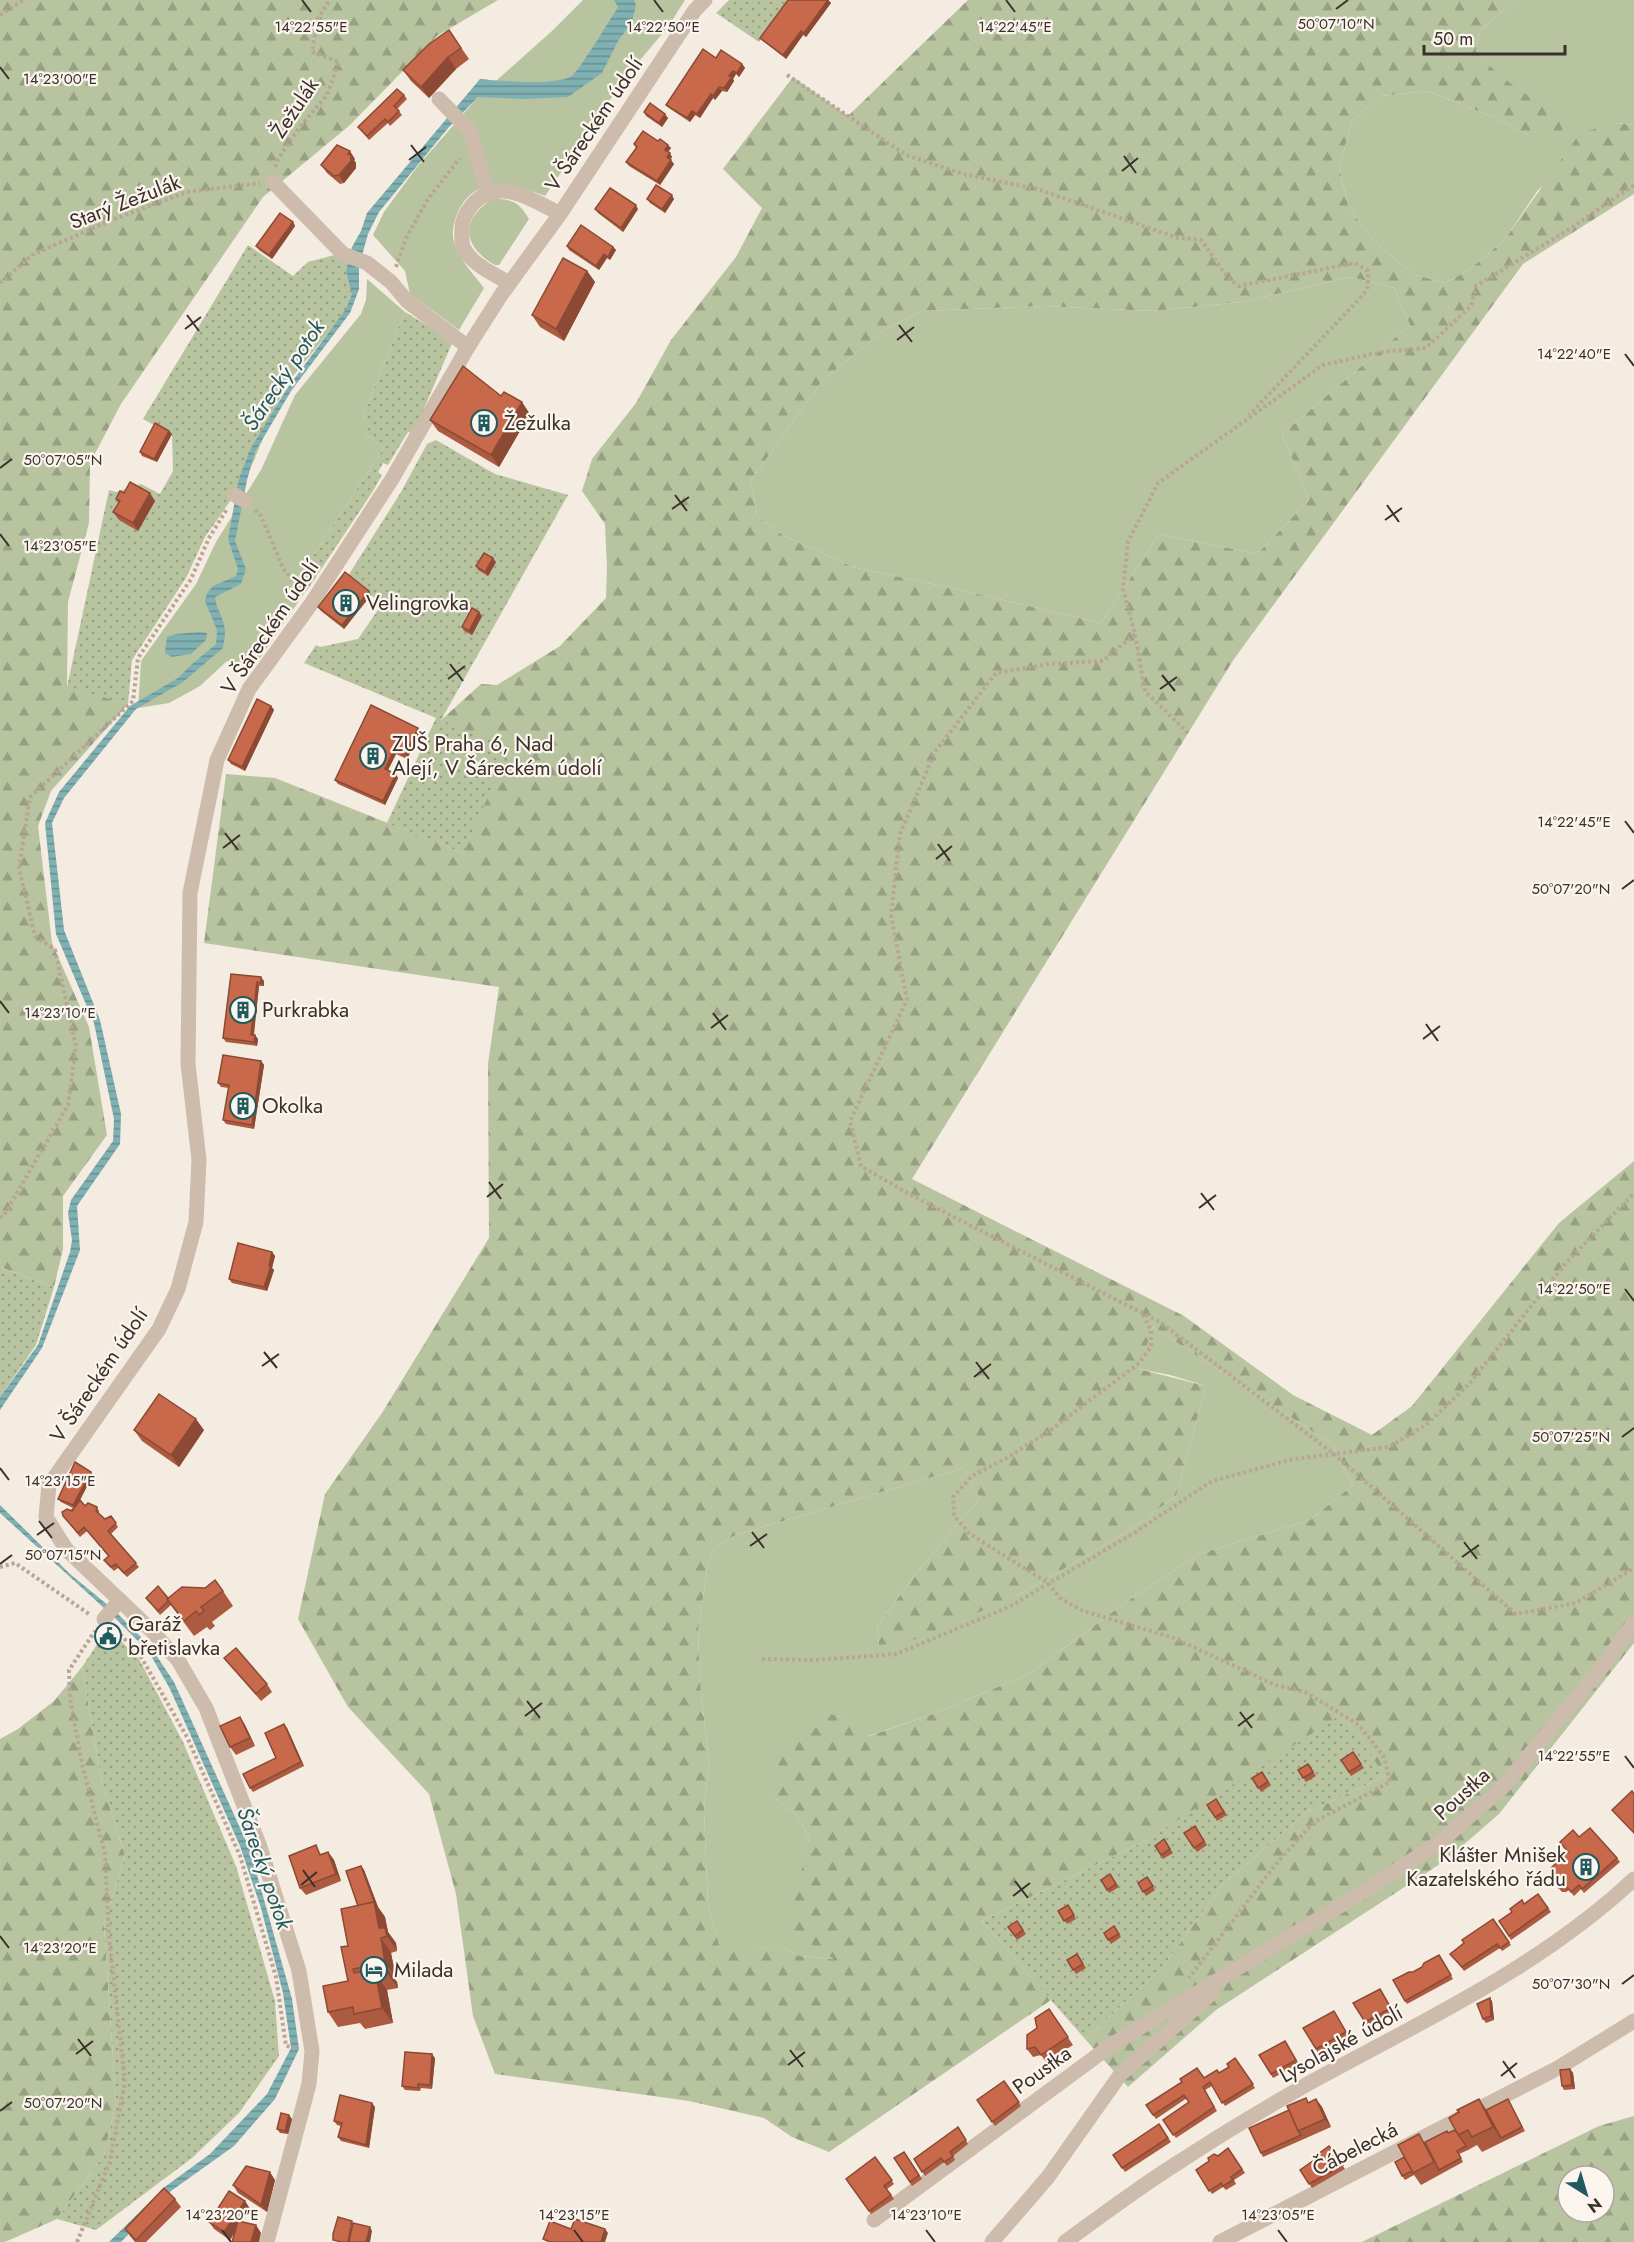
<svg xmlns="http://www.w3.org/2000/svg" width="1634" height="2242" font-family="Jost,sans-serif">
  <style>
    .green { fill: #b8c4a0 }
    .forest { fill: url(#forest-firs); fill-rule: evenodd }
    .garden { fill: url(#garden-dots) }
    .water { fill: url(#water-rules) }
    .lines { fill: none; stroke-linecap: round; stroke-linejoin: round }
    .path { stroke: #b9a596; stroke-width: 4; stroke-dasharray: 3 3; stroke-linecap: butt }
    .minor { stroke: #cdbbac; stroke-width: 15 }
    .wall { fill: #ac5a40 }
    .shaded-wall { fill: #8c4a34 }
    .building { fill: #c8694b; stroke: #8c4a34; stroke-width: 1.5 }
    .ticks { fill: none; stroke: #3b302b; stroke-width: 2 }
    .labels { text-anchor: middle; stroke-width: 4.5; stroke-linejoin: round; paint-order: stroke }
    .street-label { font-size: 21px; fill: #3b302b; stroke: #fbf5ee }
    .poi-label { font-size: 21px; fill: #3b302b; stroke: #fbf5ee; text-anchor: start }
    .water-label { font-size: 22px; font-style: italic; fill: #1f5a5e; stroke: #fbf5ee }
    .ticks-label { font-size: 15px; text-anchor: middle; fill: #3b302b; stroke: #fbf5ee; stroke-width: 4.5; stroke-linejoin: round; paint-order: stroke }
  </style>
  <defs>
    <pattern id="forest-firs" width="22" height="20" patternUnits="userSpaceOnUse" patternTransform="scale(1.5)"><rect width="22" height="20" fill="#b8c4a0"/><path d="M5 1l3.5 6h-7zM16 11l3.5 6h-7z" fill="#97a083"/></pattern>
    <pattern id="garden-dots" width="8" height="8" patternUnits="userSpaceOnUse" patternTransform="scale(1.5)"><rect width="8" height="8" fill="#b8c4a0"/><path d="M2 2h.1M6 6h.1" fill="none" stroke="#97a083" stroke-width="1.8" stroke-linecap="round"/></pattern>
    <pattern id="water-rules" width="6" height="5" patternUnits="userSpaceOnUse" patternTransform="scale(1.5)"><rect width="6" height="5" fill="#7fb0b2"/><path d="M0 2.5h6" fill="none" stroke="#699091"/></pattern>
  </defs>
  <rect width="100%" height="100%" fill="#f4ebe1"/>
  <!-- green -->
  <g class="green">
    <path d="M 583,0 L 685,0 L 668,27 L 624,79 L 545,196 C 512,183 474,174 457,214 C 454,223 451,232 454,241 C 458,259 473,273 484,288 L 459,330 L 410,294 L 405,271 L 373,235 L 384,212 L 417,167 L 478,97 L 552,31 Z"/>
    <polygon points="1516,0 1634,0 1634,125 1616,123 1538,190 1505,239 1469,270 1445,283 1416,275 1380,247 1364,229 1348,205 1339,167 1352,122 1380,96 1428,91 1493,117 1528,135 1522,93 1498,76 1476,52 1479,32"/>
    <path d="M 493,199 C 513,199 519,202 529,219 L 499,265 L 495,265 C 463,247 459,219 493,199 Z"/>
    <polygon points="1351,277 1394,288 1410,325 1282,434 1309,500 1257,554 1159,534 1101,623 974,593 853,567 784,536 757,515 751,480 823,380 887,328 921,311 1045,306 1153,311 1242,302"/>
    <polygon points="367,279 405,312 363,417 373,423 365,433 384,448 299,577 297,587 305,592 253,668 227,661 200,686 169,703 138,708 141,661 196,584 216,542 261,470 295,395 361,314 366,300"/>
    <polygon points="1153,1327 1332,1444 1353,1485 1310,1520 1199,1554 1126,1602 1029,1674 933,1714 868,1736 837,1715 771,1794 798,1817 809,1838 801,1876 835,1959 800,1956 782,1947 720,1949 708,1905 704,1812 709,1759 701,1693 698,1631 707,1570 715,1546 736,1535 963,1468 980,1498 914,1576 877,1627 879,1645 1019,1595 1128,1531 1176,1496 1206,1386 1170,1375 1139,1369"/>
  </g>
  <!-- forest -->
  <g class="forest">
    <polygon points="0,0 498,0 437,36 350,125 263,197 121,404 90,463 89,523 68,602 67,686 128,704 51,791 38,826 52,943 89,1027 107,1135 63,1196 63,1249 54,1287 0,1267"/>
    <path d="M 968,0 L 1516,0 L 1479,32 L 1476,52 C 1502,80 1524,94 1557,113 L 1564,134 L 1528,135 L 1493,117 L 1428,91 L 1380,96 L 1352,122 L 1339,167 L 1348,205 L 1364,229 L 1380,247 L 1416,275 L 1445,283 L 1469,270 L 1505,239 L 1580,133 L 1616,123 L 1634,125 L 1634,194 L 1523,264 L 1234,659 L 912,1179 L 1184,1316 L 1293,1395 L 1372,1435 L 1412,1406 L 1559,1223 L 1634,1161 L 1634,1643 L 1499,1814 L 1446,1860 L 1216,2010 L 1128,2087 L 1085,2039 L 1161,1969 L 1223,1884 L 1306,1813 L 1385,1776 L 1147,1840 L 982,1921 L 1051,2000 L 829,2152 L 792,2137 L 764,2118 L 689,2101 L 495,2074 L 473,2016 L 456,1894 L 429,1794 L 348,1707 L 298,1619 L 325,1494 L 382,1413 L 489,1238 L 488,1064 L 499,987 L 204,943 L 226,774 L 275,778 L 463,853 L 441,720 L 481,684 L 497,685 L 560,646 L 606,598 L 607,566 L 605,524 L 582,491 L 592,459 L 636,403 L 671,340 L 736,257 L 762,208 L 723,169 L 793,77 L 848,116 ZM 1351,277 L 1394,288 L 1410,325 L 1282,434 L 1309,500 L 1257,554 L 1159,534 L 1101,623 L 974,593 L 853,567 L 784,536 L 757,515 L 751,480 L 823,380 L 887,328 L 921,311 L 1045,306 L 1153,311 L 1242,302 ZM 1153,1327 L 1332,1444 L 1353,1485 L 1310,1520 L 1199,1554 L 1126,1602 L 1029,1674 L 933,1714 L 869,1736 L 837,1715 L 810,1714 L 782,1749 L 771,1794 L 798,1817 L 809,1838 L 788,1930 L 834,1959 L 800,1956 L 782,1947 L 720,1948 L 708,1905 L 704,1812 L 709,1759 L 701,1693 L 698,1631 L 707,1570 L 715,1546 L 736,1535 L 963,1468 L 980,1498 L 914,1576 L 877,1627 L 879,1645 L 911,1641 L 1019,1595 L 1128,1531 L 1176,1496 L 1206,1386 L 1139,1369 Z"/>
    <polygon points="82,1667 102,1782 125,1856 104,1923 116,2103 104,2155 57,2219 5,2242 0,2242 0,1739 18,1729 54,1701"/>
    <path d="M 1634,2116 L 1634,2242 L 1362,2242 L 1599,2126 ZM 1568,2176 L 1604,2176 L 1604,2212 L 1568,2212 Z"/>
  </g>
  <!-- garden -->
  <g class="garden">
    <polygon points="729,0 794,0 781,18 806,37 777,16 759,42 716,13"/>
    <polygon points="248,245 293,276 308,262 338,254 352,266 352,304 284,387 252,465 233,497 205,537 186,578 132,660 128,704 67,687 109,490 116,492 141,484 160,494 173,471 172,435 143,419"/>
    <polygon points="405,312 453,341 413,434 408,432 388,465 383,463 378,472 382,475 373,491 306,592 297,588 299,577 384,448 365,433 372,423 363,417"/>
    <polygon points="436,440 495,474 568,495 441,720 510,747 463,853 387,823 436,718 304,663 316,645 320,647 358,639 382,604 348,576 401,492 427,444"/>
    <polygon points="0,1267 54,1287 36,1345 0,1397"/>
    <polygon points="108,1628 139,1659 183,1742 236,1866 275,2001 279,2056 239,2113 192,2158 96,2230 57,2219 104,2155 116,2103 104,1923 125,1856 102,1782 82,1667"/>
    <polygon points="1342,1714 1385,1776 1306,1813 1223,1884 1161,1969 1085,2039 982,1921 1147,1840"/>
  </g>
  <!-- water -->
  <g class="water">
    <path d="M 614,0 L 634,0 L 636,5 L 632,22 L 618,41 L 602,73 L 568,97 L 524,99 L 478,97 L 449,127 L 379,212 L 368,234 L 359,266 L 359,289 L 350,313 L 291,391 L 255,452 L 247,480 L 235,541 L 246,569 L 241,584 L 215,597 C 216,609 225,619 225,632 C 225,637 224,643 223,648 L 183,682 L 136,709 L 64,798 L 52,823 L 64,930 L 100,1020 L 121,1114 L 120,1144 L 77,1206 L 80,1250 L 42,1348 L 0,1410 L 0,1397 L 38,1345 L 70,1252 L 72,1240 L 68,1213 L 71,1200 L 113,1141 L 114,1119 L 94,1023 L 56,934 L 45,823 L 59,792 L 130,706 L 178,678 L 191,665 L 216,644 L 217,630 L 205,601 L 207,593 L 213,586 L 236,576 L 238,569 L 228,539 L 239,478 L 251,448 L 286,390 L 346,309 L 352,294 L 346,271 L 352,247 L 361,231 L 367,213 L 480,79 C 501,81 554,86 572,76 C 579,71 611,18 618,7 Z"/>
    <polygon points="199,632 207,633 206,640 191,654 172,657 165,653 167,637 176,634"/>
    <polygon points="0,1505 70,1574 115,1611 150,1646 174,1682 250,1850 292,1999 299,2049 275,2099 234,2146 171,2191 121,2242 109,2242 166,2186 210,2154 267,2094 291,2048 283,1993 261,1908 240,1846 170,1689 149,1652 116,1619 0,1513"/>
  </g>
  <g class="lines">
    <!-- path -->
    <g class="path">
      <polyline points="0,15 23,0"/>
      <path d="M 787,75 L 906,155 L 963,174 L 1037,189 L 1178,238 L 1201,240 C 1214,256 1222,275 1239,286 L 1355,263 L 1368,271 L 1368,286 L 1364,294 L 1249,415"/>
      <polyline points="275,167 278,159 299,128 327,95 339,62 312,52 318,18 330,0"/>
      <polyline points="396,267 406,238 428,199 460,158"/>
      <polyline points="0,283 32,255 107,222 187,192 260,183"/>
      <polyline points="255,510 261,516 283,568 301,592"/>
      <polyline points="1135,634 1103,661 1048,664 996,673 935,752 900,834 891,915 907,1000 850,1121 861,1166 911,1195 1160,1322 1334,1454 1516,1614 1576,1603 1634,1568"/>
      <polyline points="1188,733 1145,691 1135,634 1123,589 1128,542 1158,483 1323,365 1381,352 1426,348 1471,306 1476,286 1568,230 1634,185"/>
      <polyline points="0,1217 3,1217 68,1105 76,1047 55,950 35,936 19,868 30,797 133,701 138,658 191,579 209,538 227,509"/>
      <polyline points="1143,1315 1151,1330 1151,1347 1137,1365 1094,1397 1052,1429 1007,1458 972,1476 953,1497 954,1516 970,1534 1048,1583 1060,1598 1083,1611 1174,1638 1275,1685 1305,1692 1359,1725 1384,1757 1390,1782 1314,1822 1276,1864 1189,1978"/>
      <polyline points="0,1567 15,1563 89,1614"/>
      <polyline points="116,1630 140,1655 187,1737 240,1856 276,1977 286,2046 297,2048"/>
      <polyline points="762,1659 815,1660 896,1654 1009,1607 1134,1533 1212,1481 1294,1459 1389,1447 1426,1425 1469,1384 1565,1264 1634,1193"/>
      <polyline points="77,2242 110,2161 125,2082 109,1936 105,1854 82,1764 70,1698 69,1670 95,1631"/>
    </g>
    <!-- minor -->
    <g class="minor">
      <polyline points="439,99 470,131 488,195"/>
      <polyline points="273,182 343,254 367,263 391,282 407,301 468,347"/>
      <path d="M 509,283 C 494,274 473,265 464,249 C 462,246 462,240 462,236 C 459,213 479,190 504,191 C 521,192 545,206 560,214"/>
      <polyline points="235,495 245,501"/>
      <polyline points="104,1619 120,1600"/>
      <polyline points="874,2220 1113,2044 1363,1892 1440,1842 1503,1787 1601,1668 1634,1623"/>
      <polyline points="267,2242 309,2084 312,2051 299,1971 260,1847 206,1708 178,1660 151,1630 66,1549 46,1517 49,1485 159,1329 178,1289 196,1222 199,1160 188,1064 190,893 217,760 249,689 311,604 392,479 468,347 501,295 560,214 695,10 705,0"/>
      <polyline points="992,2242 1048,2177 1120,2075 1213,1992"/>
      <path d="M 1065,2242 C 1104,2214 1143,2184 1184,2159 C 1223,2133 1264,2109 1304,2086 C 1418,2023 1538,1969 1634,1879"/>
      <polyline points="1220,2242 1558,2068 1634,2021"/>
    </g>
  </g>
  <!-- wall -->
  <g class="wall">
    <polygon points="788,0 828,0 831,3 806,37 803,35 786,59 763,41 760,38"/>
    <polygon points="449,30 469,59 456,69 429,98 411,81 403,70"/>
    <polygon points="716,58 742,64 745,68 739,77 736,74 733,79 734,81 727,92 722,91 715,100 713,98 700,118 695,115 690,122 669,108 666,105"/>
    <polygon points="404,95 407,99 397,109 402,115 390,126 388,123 369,140 358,127"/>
    <polygon points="644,112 668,118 662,127 646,116"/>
    <polygon points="658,141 671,148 668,152 672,157 670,160 674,164 660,185 629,166 626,162 636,148 634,144"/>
    <polygon points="355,159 354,160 356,163 356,168 344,183 340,184 327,173 321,165"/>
    <polygon points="647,199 674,199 665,213 650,203"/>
    <polygon points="595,209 638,209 623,232 598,213"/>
    <polygon points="293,222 295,226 272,259 259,250 256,246"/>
    <polygon points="567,246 613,247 616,250 610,260 607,258 599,270 569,250"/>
    <polygon points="587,271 595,282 564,341 540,327 532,315"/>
    <polygon points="501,396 530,414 499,467 438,431 430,420"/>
    <polygon points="169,431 172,434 157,462 142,456 140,452"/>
    <polygon points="124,493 155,501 138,531 119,520 113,512 119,503 116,499"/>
    <polygon points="496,562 488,576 478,570 476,566"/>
    <polygon points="369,591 371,595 344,629 321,611 318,607"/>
    <polygon points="482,616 472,635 464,631 462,627"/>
    <polygon points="271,706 274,710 245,771 231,764 228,760"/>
    <polygon points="420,732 407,759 396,754 388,770 398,778 385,805 338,784 335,780"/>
    <polygon points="231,974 264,981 264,986 259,986 254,1035 258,1039 257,1046 226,1042 223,1038"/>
    <polygon points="261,1061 264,1065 254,1129 226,1124 223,1120 229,1088 221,1087 218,1083"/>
    <polygon points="272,1252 275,1256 272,1268 274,1270 267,1291 232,1283 229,1279"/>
    <polygon points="134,1430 204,1430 179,1467 142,1441"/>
    <polygon points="91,1472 93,1475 80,1500 85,1506 97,1507 99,1511 99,1514 105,1519 111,1516 118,1527 111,1534 139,1567 127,1577 118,1568 114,1571 107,1564 104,1560 108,1556 87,1531 80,1537 63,1516 73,1508 61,1502 58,1499"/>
    <polygon points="223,1591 233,1606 212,1622 215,1626 210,1630 207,1627 194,1636 171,1605 160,1615 146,1598 168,1598"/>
    <polygon points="224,1658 267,1684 272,1692 261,1701 230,1665"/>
    <polygon points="240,1717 245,1725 255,1746 236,1755 230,1747"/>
    <polygon points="287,1728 304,1766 253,1792 250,1788 276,1758"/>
    <polygon points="1353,1752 1364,1768 1351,1776 1341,1760"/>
    <polygon points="1308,1764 1316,1776 1306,1782 1298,1770"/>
    <polygon points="1262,1772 1271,1785 1261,1792 1252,1778"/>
    <polygon points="1216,1799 1227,1815 1217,1821 1207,1805"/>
    <polygon points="1195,1826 1207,1845 1197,1852 1184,1833"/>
    <polygon points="1579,1837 1617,1858 1620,1862 1584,1893 1581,1889 1574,1896 1569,1890 1566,1892 1562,1892 1555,1884 1552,1880 1556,1874 1551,1868 1568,1852 1560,1842"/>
    <polygon points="1164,1839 1173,1853 1163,1859 1155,1846"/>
    <polygon points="328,1852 334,1860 341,1881 306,1895 300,1888 321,1853 322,1855"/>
    <polygon points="361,1866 364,1870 378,1907 385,1917 388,1932 396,1943 397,1951 391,1953 396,1978 394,1978 397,1982 398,1988 387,1990 393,2023 365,2029 360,2023 338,2027 328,2012 348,1981 348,1946 358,1906"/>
    <polygon points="1110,1874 1119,1887 1109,1893 1101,1880"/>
    <polygon points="1147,1877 1155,1890 1146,1896 1138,1883"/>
    <polygon points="1538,1894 1551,1912 1511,1940 1499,1921"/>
    <polygon points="1068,1905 1076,1919 1067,1924 1058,1911"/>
    <polygon points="1493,1919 1511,1945 1502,1951 1500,1948 1464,1971 1453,1957 1464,1943"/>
    <polygon points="1017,1921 1026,1934 1017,1940 1008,1927"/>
    <polygon points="1114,1926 1121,1937 1111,1944 1104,1933"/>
    <polygon points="1077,1954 1086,1968 1076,1974 1067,1960"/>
    <polygon points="1441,1959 1453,1979 1407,2004 1405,2001 1413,1972"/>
    <polygon points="1382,1993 1393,2012 1367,2026 1365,2022"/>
    <polygon points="1492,2001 1494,2020 1486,2023 1483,2019"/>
    <polygon points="1049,2009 1073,2045 1046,2062 1041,2055 1033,2057 1027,2049 1037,2028"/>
    <polygon points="1334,2011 1349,2036 1318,2053 1316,2049"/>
    <polygon points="1285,2041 1299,2064 1273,2078 1259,2055"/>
    <polygon points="435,2058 432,2089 421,2088 420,2091 405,2090 402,2086"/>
    <polygon points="1235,2058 1255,2088 1225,2106 1212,2086 1205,2090 1217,2111 1176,2138 1163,2120 1189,2102 1187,2098 1156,2119 1146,2105 1204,2078 1219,2073 1229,2067"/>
    <polygon points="1570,2069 1573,2073 1575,2089 1564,2090 1562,2086"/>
    <polygon points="1004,2081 1021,2106 995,2126 977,2100"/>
    <polygon points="1306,2098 1309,2103 1316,2099 1322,2107 1331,2127 1263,2157 1261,2153 1289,2110"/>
    <polygon points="1479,2099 1486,2110 1510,2103 1525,2131 1482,2152 1477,2145 1468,2150 1459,2154 1463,2162 1421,2185 1414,2175 1405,2180 1402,2176 1404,2157 1425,2142 1455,2130 1459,2112"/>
    <polygon points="375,2107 369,2148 341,2141 338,2137 341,2126 337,2125 334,2121"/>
    <polygon points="292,2119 288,2134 280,2133 277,2129"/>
    <polygon points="1159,2124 1171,2142 1125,2172 1113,2155"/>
    <polygon points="958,2127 968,2144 953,2156 955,2160 947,2166 944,2162 925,2176 914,2159"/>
    <polygon points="1329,2146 1345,2169 1312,2188 1300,2170 1319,2156 1318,2154"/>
    <polygon points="1228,2148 1245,2173 1234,2180 1236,2184 1226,2190 1223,2187 1212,2194 1196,2170"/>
    <polygon points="904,2152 922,2179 912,2186 894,2158"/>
    <polygon points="875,2157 894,2184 887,2189 894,2199 871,2214 846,2179"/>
    <polygon points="275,2180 267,2212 238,2193 233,2185"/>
    <polygon points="175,2199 181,2207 146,2242 135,2242 130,2236 125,2229"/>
    <polygon points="245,2201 250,2209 242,2221 261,2233 235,2231 230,2240 214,2229 209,2222"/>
  </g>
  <!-- shaded-wall -->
  <g class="shaded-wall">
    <polygon points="828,0 831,3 806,37 804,33"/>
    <polygon points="801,31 803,35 786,59 783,55"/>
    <polygon points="448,57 456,69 429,98 421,87"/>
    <polygon points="742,64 745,68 739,77 737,73"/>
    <polygon points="733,71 736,74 733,79 734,81 727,92 724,88 729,76"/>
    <polygon points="719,87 722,91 715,100 713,96"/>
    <polygon points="711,94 713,98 700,118 697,114"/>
    <polygon points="692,111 695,115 690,122 687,118"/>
    <polygon points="665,114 668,118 662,127 659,123"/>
    <polygon points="668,145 671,148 667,153 665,150"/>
    <polygon points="350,151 355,159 354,160 356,163 356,168 344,183 339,175"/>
    <polygon points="670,153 672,157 669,161 667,157"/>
    <polygon points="671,160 674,164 660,185 657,181"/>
    <polygon points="672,195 674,199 665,213 662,209"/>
    <polygon points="636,205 638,209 623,232 621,228"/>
    <polygon points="293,222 295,226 272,259 269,255"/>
    <polygon points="613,247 616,250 610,260 608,257"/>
    <polygon points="604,254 607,258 599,270 596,266"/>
    <polygon points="587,271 595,282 564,341 556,329"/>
    <polygon points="522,402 530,414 499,467 491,455"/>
    <polygon points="169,431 172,434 157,462 154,459"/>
    <polygon points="150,493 155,501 138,531 133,523"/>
    <polygon points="493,558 496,562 488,576 485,572"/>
    <polygon points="369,591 371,595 344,629 342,625"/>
    <polygon points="479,612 482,616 472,635 469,631"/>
    <polygon points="271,706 274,710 245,771 242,767"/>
    <polygon points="418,728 420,732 407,759 405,755"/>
    <polygon points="394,750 396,754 387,772 385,769"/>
    <polygon points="396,774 398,778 385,805 383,801"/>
    <polygon points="261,977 264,981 264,986 261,983"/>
    <polygon points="257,982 259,986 253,1039 251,1035"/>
    <polygon points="255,1035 258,1039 257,1046 254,1042"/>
    <polygon points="261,1061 264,1065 254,1129 252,1125"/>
    <polygon points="272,1252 275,1256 272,1268 274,1270 267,1291 264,1287"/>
    <polygon points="196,1419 204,1430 179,1467 171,1455"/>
    <polygon points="91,1472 93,1475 75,1509 73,1505"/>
    <polygon points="240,1717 245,1725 255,1746 250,1738"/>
    <polygon points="284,1724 287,1728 304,1766 301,1762"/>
    <polygon points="328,1852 334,1860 341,1881 336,1874"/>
    <polygon points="361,1866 364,1870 378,1907 385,1917 388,1932 396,1943 397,1951 387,1936 379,1928"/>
    <polygon points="381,1938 391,1953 396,1978 385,1963"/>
    <polygon points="386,1967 397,1982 398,1988 387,1973"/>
    <polygon points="376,1975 387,1990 393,2023 382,2008"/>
    <polygon points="1490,1998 1492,2001 1494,2020 1491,2016"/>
    <polygon points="432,2054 435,2058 432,2089 430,2085"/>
    <polygon points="1570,2069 1573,2073 1575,2089 1572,2085"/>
    <polygon points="1316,2099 1322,2107 1331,2127 1325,2119"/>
    <polygon points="1479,2099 1489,2114 1501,2138 1493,2127"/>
    <polygon points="372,2103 375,2107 369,2148 366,2145"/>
    <polygon points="289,2115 292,2119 288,2134 285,2131"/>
    <polygon points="270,2172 275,2180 267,2212 261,2205"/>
    <polygon points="245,2201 250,2209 230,2240 224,2232"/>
    <polygon points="256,2225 261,2233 259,2242 251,2242"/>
    <polygon points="370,2227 372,2231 370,2242 366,2242"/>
    <polygon points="605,2229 608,2233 605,2242 601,2242"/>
  </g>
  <!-- building -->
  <g class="building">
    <polygon points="788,0 828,0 804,33 801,31 783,55 760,38"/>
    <polygon points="449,30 461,48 448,57 421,87 403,70 429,44"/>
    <polygon points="703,49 716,58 721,50 742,64 737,73 733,71 729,76 732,77 724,88 719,87 713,96 711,94 697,114 692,111 687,118 666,105"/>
    <polygon points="397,89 404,95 394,106 399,111 388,122 385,119 367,136 358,127"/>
    <polygon points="650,103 665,114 659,123 644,112"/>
    <polygon points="643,131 658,141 660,139 668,145 665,150 670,153 667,157 671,160 657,181 626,162 637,147 634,144"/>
    <polygon points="337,145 350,151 348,154 351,155 351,161 339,175 334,176 321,165"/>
    <polygon points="656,185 672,195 662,209 647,199"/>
    <polygon points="610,188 636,205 621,228 595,209"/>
    <polygon points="280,213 293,222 269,255 256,246"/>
    <polygon points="581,225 613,247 608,257 604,254 596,266 567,246"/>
    <polygon points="563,258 587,271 556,329 532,315"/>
    <polygon points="463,366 501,396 504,392 522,402 491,455 430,420"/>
    <polygon points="155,423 169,431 154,459 140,452"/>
    <polygon points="130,482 150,493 133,523 113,512 120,501 116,499 120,491 124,493"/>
    <polygon points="484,553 493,558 485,572 476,566"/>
    <polygon points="345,572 369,591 342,625 318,607"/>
    <polygon points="472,608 479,612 469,631 462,627"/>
    <polygon points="257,699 271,706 242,767 228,760"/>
    <polygon points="371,705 418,728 405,755 394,750 385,769 396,774 383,801 335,780"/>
    <polygon points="231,974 261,977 261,983 257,982 251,1035 255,1035 254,1042 223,1038"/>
    <polygon points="223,1055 261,1061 252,1125 223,1120 229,1085 218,1083"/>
    <polygon points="238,1243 272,1252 269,1266 271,1266 264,1287 229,1279"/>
    <polygon points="159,1394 196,1419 171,1455 134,1430"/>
    <polygon points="75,1462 91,1472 73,1505 58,1499"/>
    <polygon points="80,1500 85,1506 88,1503 97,1507 96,1511 105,1519 111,1516 116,1523 108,1531 136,1563 124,1573 116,1564 111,1567 104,1560 109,1556 84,1527 78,1533 63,1516 62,1512 67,1509 72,1511"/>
    <polygon points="215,1580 223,1591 201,1607 204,1611 199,1615 196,1611 184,1621 167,1599 182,1587 205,1588"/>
    <polygon points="158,1586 168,1598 167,1599 168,1601 158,1611 146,1598"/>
    <polygon points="236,1648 267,1684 256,1694 224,1658"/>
    <polygon points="240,1717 250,1738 230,1747 220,1726"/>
    <polygon points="284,1724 301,1762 250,1788 243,1774 276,1758 265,1733"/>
    <polygon points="1353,1752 1361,1764 1349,1772 1341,1760"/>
    <polygon points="1308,1764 1313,1772 1303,1778 1298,1770"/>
    <polygon points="1262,1772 1268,1782 1258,1788 1252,1778"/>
    <polygon points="1632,1791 1634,1794 1634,1833 1612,1810"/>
    <polygon points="1216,1799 1224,1812 1215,1817 1207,1805"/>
    <polygon points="1195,1826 1204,1841 1194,1848 1184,1833"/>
    <polygon points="1590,1828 1617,1858 1582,1889 1579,1885 1571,1892 1566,1886 1563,1888 1559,1888 1552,1880 1556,1874 1551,1868 1568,1852 1560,1842 1573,1830 1579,1837"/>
    <polygon points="1164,1839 1170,1849 1161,1855 1155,1846"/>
    <polygon points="316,1845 320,1855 328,1852 336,1874 300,1888 289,1856"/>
    <polygon points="361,1866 375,1904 374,1902 358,1906 346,1871"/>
    <polygon points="1110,1874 1116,1884 1107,1890 1101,1880"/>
    <polygon points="1147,1877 1153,1886 1143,1892 1138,1883"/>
    <polygon points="1538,1894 1548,1908 1509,1936 1499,1921 1512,1912 1510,1909 1522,1900 1524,1904"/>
    <polygon points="374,1902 379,1928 385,1928 387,1936 381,1938 385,1963 353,1969 354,1973 386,1967 387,1973 376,1975 382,2008 354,2014 353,2007 328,2012 323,1986 348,1981 341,1947 348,1946 341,1909"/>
    <polygon points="1068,1905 1074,1915 1064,1921 1058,1911"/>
    <polygon points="1493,1919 1509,1942 1500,1948 1497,1944 1462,1967 1450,1954 1464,1943 1462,1940"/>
    <polygon points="1017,1921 1023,1930 1015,1936 1008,1927"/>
    <polygon points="1114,1926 1119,1934 1108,1940 1104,1933"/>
    <polygon points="1077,1954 1083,1964 1073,1970 1067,1960"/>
    <polygon points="1439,1955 1451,1975 1405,2001 1393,1980 1409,1972 1413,1972 1422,1967 1424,1963"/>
    <polygon points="1380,1989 1391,2008 1365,2022 1353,2003"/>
    <polygon points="1490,1998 1491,2016 1483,2019 1477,2004"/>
    <polygon points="1049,2009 1068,2037 1041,2055 1035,2047 1027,2049 1027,2035 1037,2028 1035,2018"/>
    <polygon points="1334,2011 1346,2032 1316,2049 1303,2028"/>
    <polygon points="1285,2041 1296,2060 1271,2074 1259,2055"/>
    <polygon points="405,2052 432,2054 430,2085 418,2084 418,2088 402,2086"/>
    <polygon points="1235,2058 1253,2084 1222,2103 1210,2082 1203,2087 1214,2107 1173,2135 1163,2120 1189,2102 1184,2095 1153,2115 1146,2105 1182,2082 1180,2079 1197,2068 1204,2078 1217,2070 1219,2073 1229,2067 1227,2064"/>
    <polygon points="1570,2069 1572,2085 1562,2086 1560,2070"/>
    <polygon points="1004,2081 1019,2102 992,2122 977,2100"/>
    <polygon points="340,2095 372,2103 366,2145 338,2137 342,2123 334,2121"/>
    <polygon points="1306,2098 1308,2103 1316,2099 1325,2119 1298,2131 1287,2106"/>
    <polygon points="1479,2099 1493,2127 1472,2137 1468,2130 1458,2135 1449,2118 1459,2112 1457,2110"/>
    <polygon points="1508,2099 1522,2127 1501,2138 1486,2110"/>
    <polygon points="1289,2110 1298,2131 1301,2135 1261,2153 1249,2128"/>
    <polygon points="281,2113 289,2115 285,2131 277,2129"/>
    <polygon points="1159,2124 1168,2138 1122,2168 1113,2155"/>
    <polygon points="958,2127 966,2140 950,2152 953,2156 944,2162 941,2158 922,2172 914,2159"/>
    <polygon points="1455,2130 1466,2146 1457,2151 1461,2158 1439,2170 1425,2142 1447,2131 1448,2133"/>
    <polygon points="1419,2134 1434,2162 1413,2173 1398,2145"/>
    <polygon points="1329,2146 1343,2165 1309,2184 1300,2170 1320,2156 1318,2154"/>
    <polygon points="1228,2148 1242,2169 1231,2177 1233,2180 1223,2186 1221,2183 1209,2191 1196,2170 1209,2161 1208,2158 1214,2154 1218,2156"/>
    <polygon points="904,2152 919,2175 910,2182 894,2158"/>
    <polygon points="875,2157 892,2180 884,2186 891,2195 869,2211 846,2179"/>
    <polygon points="1404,2157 1412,2171 1402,2176 1395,2162"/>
    <polygon points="246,2166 270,2172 261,2205 233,2185"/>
    <polygon points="164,2188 175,2199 136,2240 125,2229"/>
    <polygon points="229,2191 245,2201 224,2232 209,2222"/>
    <polygon points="338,2217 352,2221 348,2242 342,2242 333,2240 333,2234"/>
    <polygon points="575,2219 605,2229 601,2242 550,2242 543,2239 550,2221 571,2229"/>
    <polygon points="238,2221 256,2225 251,2242 232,2242"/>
    <polygon points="353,2223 370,2227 366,2242 349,2242"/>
  </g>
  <!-- ticks -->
  <path class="ticks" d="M 302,0 L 311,12M 654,0 L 663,12M 1006,0 L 1015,12M 1336,9 L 1348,0M 0,67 L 9,79M 411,145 L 424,162M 1124,156 L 1136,173M 409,160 L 426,147M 1122,171 L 1138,158M 187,315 L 199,331M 899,325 L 912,342M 185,329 L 201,317M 897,340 L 914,327M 1625,354 L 1634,366M 0,468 L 12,459M 675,495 L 687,511M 1387,505 L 1399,522M 672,509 L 689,497M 1385,520 L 1402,508M 0,534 L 9,546M 450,664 L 463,681M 1162,675 L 1175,691M 448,679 L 465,666M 1160,689 L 1177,677M 1625,821 L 1634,833M 225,833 L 238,850M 938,844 L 950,861M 223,848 L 240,835M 936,859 L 952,846M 1622,889 L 1634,880M 0,1001 L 9,1013M 713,1013 L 726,1030M 1426,1024 L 1438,1041M 711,1028 L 728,1015M 1423,1039 L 1440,1026M 489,1182 L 501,1199M 1201,1193 L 1214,1210M 487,1197 L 503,1184M 1199,1208 L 1216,1195M 1625,1289 L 1634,1301M 264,1352 L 277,1368M 976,1362 L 989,1379M 262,1366 L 279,1354M 974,1377 L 991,1364M 1622,1437 L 1634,1428M 0,1468 L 9,1480M 39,1521 L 52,1538M 752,1532 L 764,1548M 37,1535 L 54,1523M 1464,1542 L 1477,1559M 750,1546 L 767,1534M 1462,1557 L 1479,1545M 0,1564 L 12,1555M 527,1701 L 540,1718M 1240,1712 L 1252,1728M 525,1716 L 542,1703M 1238,1726 L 1254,1714M 1625,1756 L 1634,1768M 303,1870 L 315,1887M 1015,1881 L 1028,1898M 301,1885 L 317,1872M 1013,1896 L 1030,1883M 0,1936 L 9,1948M 1622,1984 L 1634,1975M 78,2039 L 91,2056M 790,2050 L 803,2067M 76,2054 L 93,2041M 1503,2061 L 1515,2078M 788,2065 L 805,2052M 1501,2076 L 1517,2063M 0,2111 L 12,2102M 222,2230 L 231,2242M 574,2230 L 583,2242M 926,2230 L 935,2242M 1278,2230 L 1287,2242"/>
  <!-- icons -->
  <defs>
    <symbol id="building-ring" viewBox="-11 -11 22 22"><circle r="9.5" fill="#fbf5ee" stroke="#1f5a5e" stroke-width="1.5"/><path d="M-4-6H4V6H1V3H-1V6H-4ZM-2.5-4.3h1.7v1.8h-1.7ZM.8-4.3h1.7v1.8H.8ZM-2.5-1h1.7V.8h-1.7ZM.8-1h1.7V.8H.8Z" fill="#1f5a5e"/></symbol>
    <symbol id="civic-ring" viewBox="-11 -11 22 22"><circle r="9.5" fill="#fbf5ee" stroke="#1f5a5e" stroke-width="1.5"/><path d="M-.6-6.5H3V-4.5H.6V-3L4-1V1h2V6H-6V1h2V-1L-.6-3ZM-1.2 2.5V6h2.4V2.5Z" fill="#1f5a5e"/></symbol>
    <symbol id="hotel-ring" viewBox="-11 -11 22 22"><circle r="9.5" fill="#fbf5ee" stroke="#1f5a5e" stroke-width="1.5"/><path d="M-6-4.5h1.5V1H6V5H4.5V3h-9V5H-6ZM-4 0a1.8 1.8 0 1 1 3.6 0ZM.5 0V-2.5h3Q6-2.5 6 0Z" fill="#1f5a5e"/></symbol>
  </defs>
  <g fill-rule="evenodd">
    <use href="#building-ring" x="469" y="408" width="30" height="30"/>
    <use href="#building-ring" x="331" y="588" width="30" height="30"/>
    <use href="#building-ring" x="358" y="741" width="30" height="30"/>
    <use href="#building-ring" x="228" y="995" width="30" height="30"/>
    <use href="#building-ring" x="228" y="1091" width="30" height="30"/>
    <use href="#civic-ring" x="93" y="1621" width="30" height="30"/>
    <use href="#building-ring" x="1571" y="1852" width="30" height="30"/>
    <use href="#hotel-ring" x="359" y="1955" width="30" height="30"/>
  </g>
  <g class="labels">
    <!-- street labels -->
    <g class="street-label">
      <text transform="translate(295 108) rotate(-56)" y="7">Žežulák</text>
      <text transform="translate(594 124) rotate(-56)" y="7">V Šáreckém údolí</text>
      <text transform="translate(125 202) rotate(-21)" y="7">Starý Žežulák</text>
      <text transform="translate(270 627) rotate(-56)" y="7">V Šáreckém údolí</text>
      <text transform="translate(99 1375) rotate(-56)" y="7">V Šáreckém údolí</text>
      <text transform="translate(1462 1794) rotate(-42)" y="7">Poustka</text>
      <text transform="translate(1341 2044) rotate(-29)" y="7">Lysolajské údolí</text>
      <text transform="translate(1042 2070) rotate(-36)" y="7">Poustka</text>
      <text transform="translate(1355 2149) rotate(-27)" y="7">Čábelecká</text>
    </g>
    <!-- poi labels -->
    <g class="poi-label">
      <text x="504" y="430">Žežulka</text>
      <text x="366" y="610">Velingrovka</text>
      <text x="392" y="751">ZUŠ Praha 6, Nad<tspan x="392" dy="24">Alejí, V Šáreckém údolí</tspan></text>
      <text x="262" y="1017">Purkrabka</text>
      <text x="262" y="1113">Okolka</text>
      <text x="128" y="1631">Garáž<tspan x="128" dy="24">břetislavka</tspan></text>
      <text x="1566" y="1862" text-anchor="end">Klášter Mnišek<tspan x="1566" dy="24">Kazatelského řádu</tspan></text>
      <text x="394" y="1977">Milada</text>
    </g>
    <!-- water labels -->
    <g class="water-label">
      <text transform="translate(283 375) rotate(-56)" y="8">Šárecký potok</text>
      <text transform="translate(265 1868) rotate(71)" y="8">Šárecký potok</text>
    </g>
  </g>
  <g class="ticks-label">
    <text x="1336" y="29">50°07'10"N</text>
    <text x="311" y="32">14°22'55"E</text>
    <text x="663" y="32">14°22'50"E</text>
    <text x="1015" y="32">14°22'45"E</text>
    <text x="60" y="84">14°23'00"E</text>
    <text x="1574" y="359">14°22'40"E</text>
    <text x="63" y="465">50°07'05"N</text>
    <text x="60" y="551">14°23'05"E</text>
    <text x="1574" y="827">14°22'45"E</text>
    <text x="1571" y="894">50°07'20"N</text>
    <text x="60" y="1018">14°23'10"E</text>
    <text x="1574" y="1294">14°22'50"E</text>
    <text x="1571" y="1442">50°07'25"N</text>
    <text x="60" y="1486">14°23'15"E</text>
    <text x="63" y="1560">50°07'15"N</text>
    <text x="1574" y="1761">14°22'55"E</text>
    <text x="60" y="1953">14°23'20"E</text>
    <text x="1571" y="1989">50°07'30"N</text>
    <text x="63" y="2108">50°07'20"N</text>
    <text x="222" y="2220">14°23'20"E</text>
    <text x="574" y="2220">14°23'15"E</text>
    <text x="926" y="2220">14°23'10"E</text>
    <text x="1278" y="2220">14°23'05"E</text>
  </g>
  <!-- north arrow -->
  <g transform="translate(1586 2194) rotate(143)"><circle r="28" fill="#fbf5ee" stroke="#aea6a0" stroke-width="1.5"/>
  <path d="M0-4.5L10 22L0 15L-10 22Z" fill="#1f5a5e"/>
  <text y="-9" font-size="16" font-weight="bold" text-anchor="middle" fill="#3b302b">N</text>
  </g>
  <!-- scale -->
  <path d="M1424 45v9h141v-9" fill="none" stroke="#3b302b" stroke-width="3"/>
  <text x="1433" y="45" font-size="18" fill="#3b302b" stroke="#fbf5ee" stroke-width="4.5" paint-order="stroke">50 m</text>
</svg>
